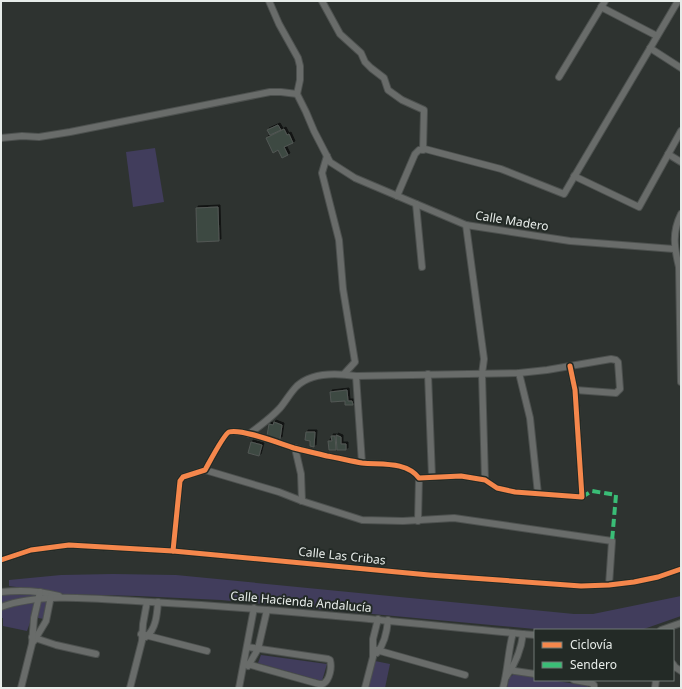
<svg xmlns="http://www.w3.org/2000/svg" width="682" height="689" font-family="'Noto Sans',sans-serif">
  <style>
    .green { fill: #413d5c }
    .building { fill: #3d4a43; stroke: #525754; filter: url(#shadow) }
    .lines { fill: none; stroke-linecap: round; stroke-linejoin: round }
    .minor-casing { stroke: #4d514f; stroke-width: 8 }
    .minor { stroke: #696c6a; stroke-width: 6 }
    .quiet { stroke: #3abd76; stroke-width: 4; stroke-dasharray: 8 4; stroke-linecap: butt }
    .cycleway-casing { stroke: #232a26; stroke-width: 8 }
    .cycleway { stroke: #f5874c; stroke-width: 5 }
    .labels { text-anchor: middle; stroke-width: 4; stroke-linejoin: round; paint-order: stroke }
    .street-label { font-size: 12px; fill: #e7ece9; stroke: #232a26 }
  </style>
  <defs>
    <filter id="shadow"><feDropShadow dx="2" dy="-2" stdDeviation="0" flood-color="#0009"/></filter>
  </defs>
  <rect width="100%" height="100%" fill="#2e3330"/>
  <!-- green -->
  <g class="green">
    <polygon points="155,148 164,202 133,207 126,152"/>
    <polygon points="113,574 176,575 574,614 593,614 681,596 681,616 641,630 546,630 221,600 138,596 64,594 9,586 9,580 61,575"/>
    <polygon points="1,593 36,594 32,601 48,601 44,619 32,617 27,631 3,626 3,618 1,618"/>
    <polygon points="261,655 327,664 322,681 258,663"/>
    <polygon points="375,661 390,664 385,688 368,688"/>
    <polygon points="514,674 535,677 535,680 551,680 588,686 588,688 507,688 509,678"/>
  </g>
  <!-- building -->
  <g class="building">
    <polygon points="278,125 281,130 270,135 267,130"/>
    <polygon points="284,129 287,135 289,134 293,143 284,147 288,155 282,158 278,150 273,153 266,138"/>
    <polygon points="218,207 219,241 197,242 196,208"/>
    <polygon points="347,390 348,401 352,401 353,405 345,405 345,401 331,402 330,392"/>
    <polygon points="274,422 282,425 280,439 267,436 269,424 273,425"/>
    <polygon points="306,432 315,432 314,447 310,446 310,441 305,440"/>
    <polygon points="336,435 341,437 341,444 346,444 346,450 337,450"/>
    <polygon points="331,436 335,436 336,450 329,450 328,441 332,441"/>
    <polygon points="251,442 262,445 259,456 248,453"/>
  </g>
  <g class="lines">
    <defs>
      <g id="minor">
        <polyline points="322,1 340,34 361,53 365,62 371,68 384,78 388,90 402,100 424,110 423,150"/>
        <polyline points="601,7 657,36"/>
        <polyline points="650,48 681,68"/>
        <polyline points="559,77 605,1"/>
        <polyline points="297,94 306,112 314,131 330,162 355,178 466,225 570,241 674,249"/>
        <polyline points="1,138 22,136 39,137 70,132 270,92 281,92 297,94 300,80 300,66 298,58 279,24 269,1"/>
        <polyline points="668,154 681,162"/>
        <polyline points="327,156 322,173 339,240 343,289 355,362 344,374"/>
        <polyline points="574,176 639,207 681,131"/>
        <polyline points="397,196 415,154 419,150 425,149 501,169 564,194 678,1"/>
        <polyline points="416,204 422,267"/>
        <path d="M 681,214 C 672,232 674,247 679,267 L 681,382"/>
        <polyline points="466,225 484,359 482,374 485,480"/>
        <polyline points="519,373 530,418 538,494"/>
        <polyline points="428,374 432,477"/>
        <polyline points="356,376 362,463"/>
        <path d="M 249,434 C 260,426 271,418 280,408 C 286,401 290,393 297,386 C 312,372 337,373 356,376 L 519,373 L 547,370 L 611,359 L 616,360 L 618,362 L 620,389 L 616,393 L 575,390"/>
        <polyline points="295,448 301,474 302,501"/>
        <polyline points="205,470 279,492 302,501 362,520 403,521 454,518 612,541 609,585"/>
        <polyline points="418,521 419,478"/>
        <path d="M 173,551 L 180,481 L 183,477 L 205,470 C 209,463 224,434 229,432 C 241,428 281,444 294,448 C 305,451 316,453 327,456 C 338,458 351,461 362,463 C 381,465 406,461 419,478 L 461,476 L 485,480 L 497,488 L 515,492 L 582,497 L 575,390 L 570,366"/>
        <polyline points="1,560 31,550 69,545 173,551 429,575 581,586 609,585 634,582 658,577 681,569"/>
        <path d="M 1,592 C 20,590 41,591 59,596"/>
        <path d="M 1,607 C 44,591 106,600 151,602 C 280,609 407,623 535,635"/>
        <polyline points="661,630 681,623"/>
        <polyline points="141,634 207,651"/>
        <polyline points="32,637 56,645 96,654"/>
        <path d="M 146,637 C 156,629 157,615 158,602"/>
        <polyline points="34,641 46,621 51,596"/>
        <polyline points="373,649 465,675"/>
        <path d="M 377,653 C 385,643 387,632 388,620"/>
        <path d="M 244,663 L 319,684 L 323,684 C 330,680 332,667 330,660 L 328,659 L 247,647"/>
        <polyline points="673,664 675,667 681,671"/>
        <polyline points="248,666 258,649 267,610"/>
        <polyline points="508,670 535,674"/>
        <path d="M 506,677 C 516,663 521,651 523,634"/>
        <polyline points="574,680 591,683 594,685 594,688"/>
        <polyline points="21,688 32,644 34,618 40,592"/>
        <polyline points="130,688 142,641 143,624 147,602"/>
        <polyline points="239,688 254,608"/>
        <polyline points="365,688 373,657 373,639 378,619"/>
        <path d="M 503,688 C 508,670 508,651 513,633"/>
        <polyline points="655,688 656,680"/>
      </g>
    </defs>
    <!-- minor casing -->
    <use href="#minor" class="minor-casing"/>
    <!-- minor -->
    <use href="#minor" class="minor"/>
    <!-- quiet -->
    <polyline class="quiet" points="582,497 592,491 616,495 612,541"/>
    <defs>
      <g id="cycleway">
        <path d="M 173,551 L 180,481 L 183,477 L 205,470 C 209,463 224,434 229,432 C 241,428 281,444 294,448 C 305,451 316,453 327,456 C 338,458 351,461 362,463 C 381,465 406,461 419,478 L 461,476 L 485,480 L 497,488 L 515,492 L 582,497 L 575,390 L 570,366"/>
        <polyline points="1,560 31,550 69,545 173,551 429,575 581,586 609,585 634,582 658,577 681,569"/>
      </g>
    </defs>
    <!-- cycleway casing -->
    <use href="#cycleway" class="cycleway-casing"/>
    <!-- cycleway -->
    <use href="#cycleway" class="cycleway"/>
  </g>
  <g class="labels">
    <!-- street labels -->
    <g class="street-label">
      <text transform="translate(512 221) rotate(9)" y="4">Calle Madero</text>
      <text transform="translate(342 556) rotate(6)" y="4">Calle Las Cribas</text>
      <text transform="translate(301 602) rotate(5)" y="4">Calle Hacienda Andalucía</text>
    </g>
  </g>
  <!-- border -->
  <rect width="682" height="689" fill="none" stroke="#e7ece9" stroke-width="4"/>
  <!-- legend -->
  <rect x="534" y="629" width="140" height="52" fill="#232a26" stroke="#717874"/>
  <rect x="542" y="642" width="20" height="6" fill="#f5874c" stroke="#717874"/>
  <text x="570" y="649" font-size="12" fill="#e7ece9">Ciclovía</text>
  <rect x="542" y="662" width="20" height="6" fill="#3abd76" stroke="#717874"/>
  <text x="570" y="669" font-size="12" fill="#e7ece9">Sendero</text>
</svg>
